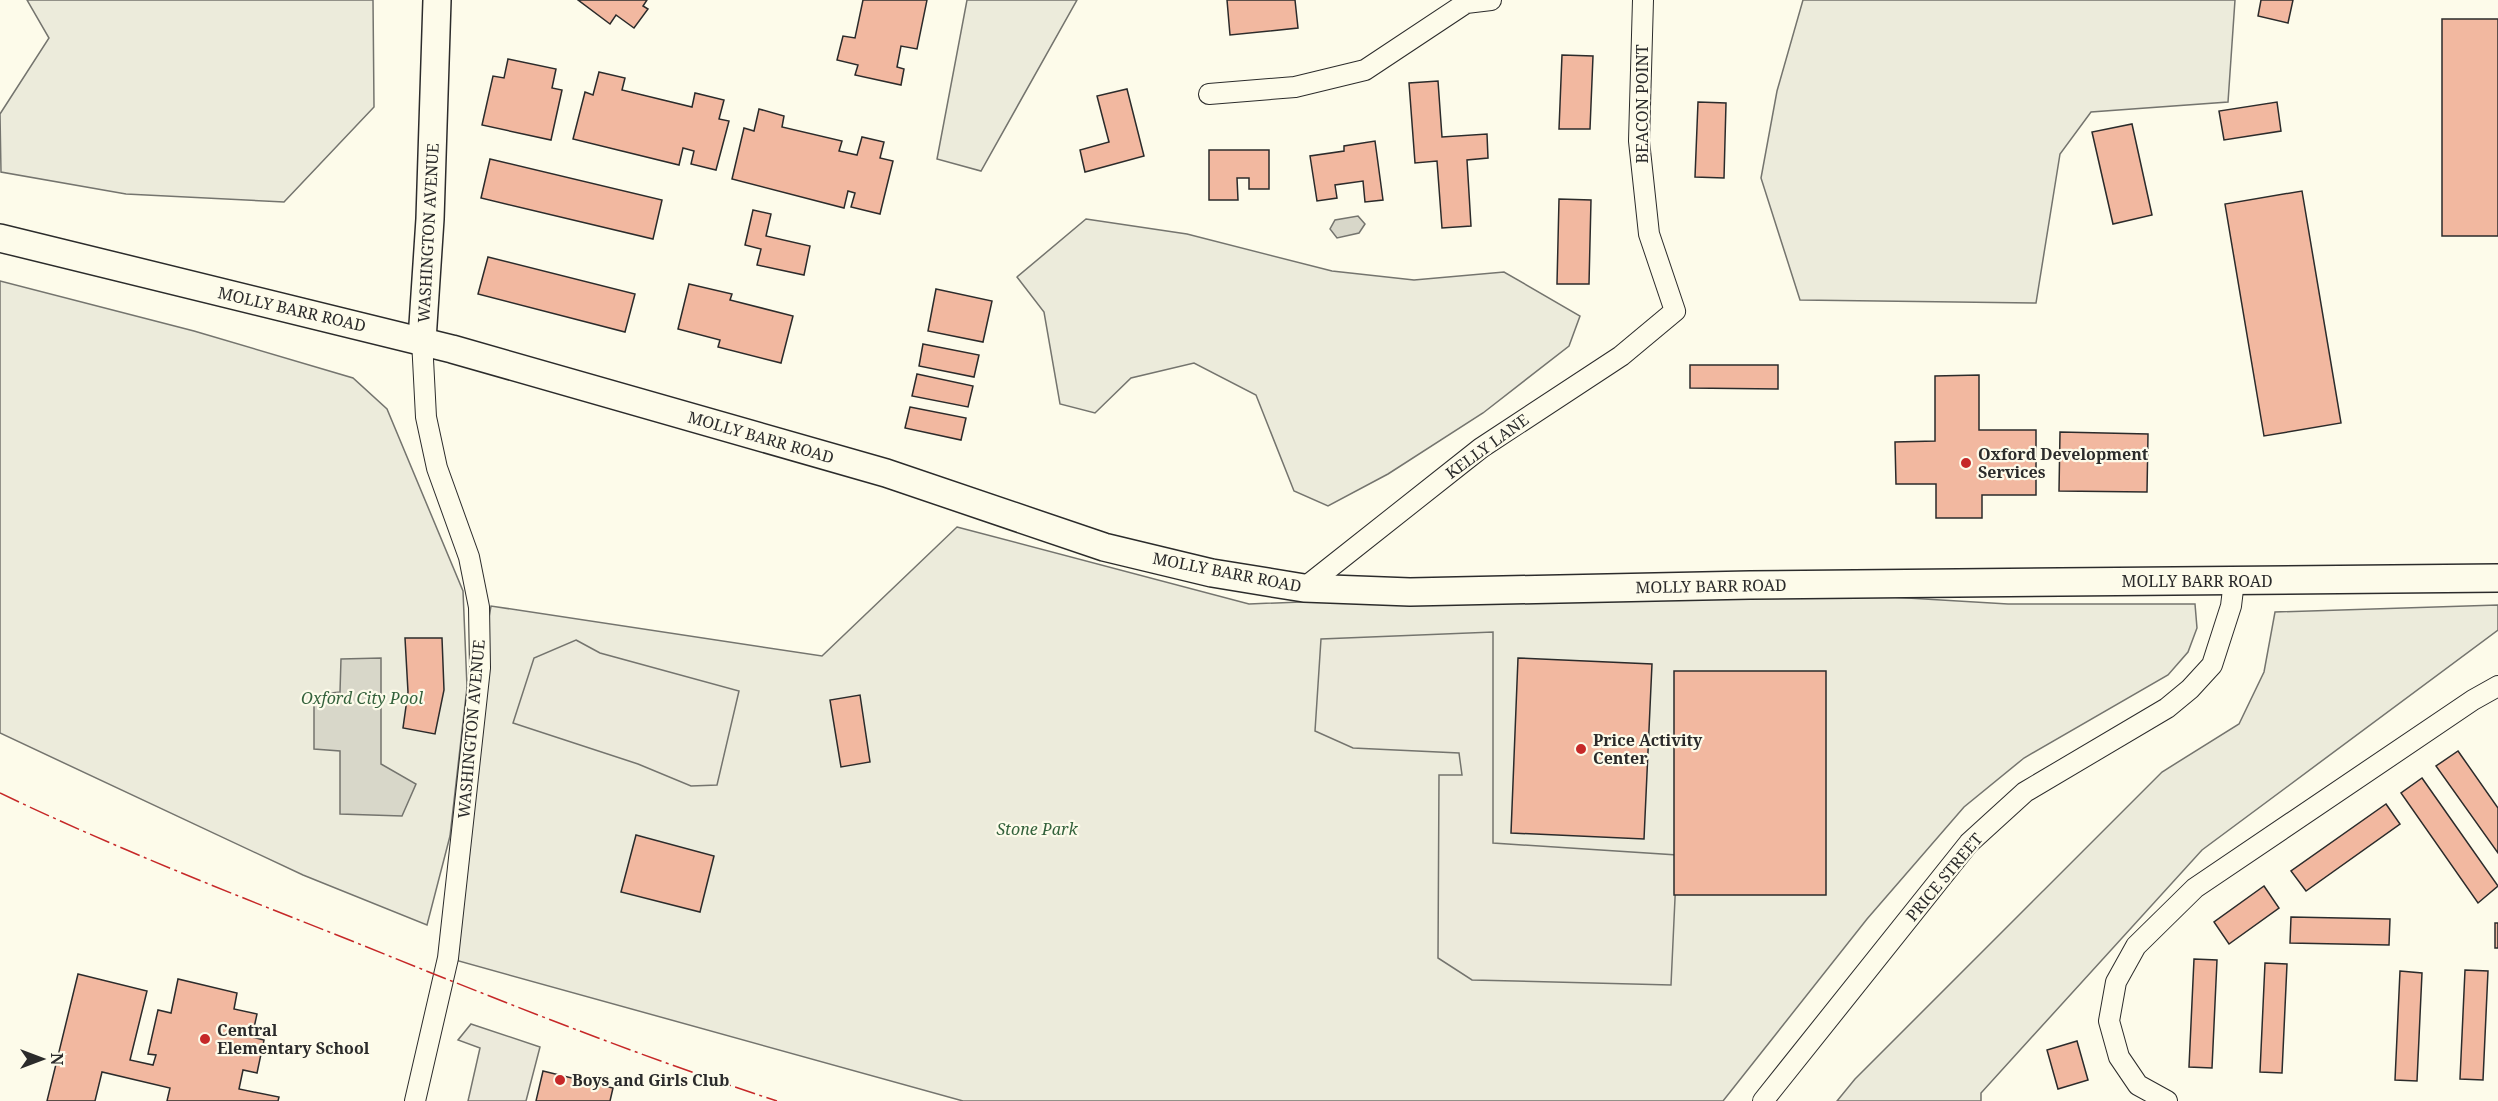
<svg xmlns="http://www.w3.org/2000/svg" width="2498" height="1101" font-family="'Noto Serif',serif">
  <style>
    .green { fill: #ecebdb; stroke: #74746e; stroke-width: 1.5 }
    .parking { fill: #eceadb; stroke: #74746e; stroke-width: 1.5 }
    .water { fill: #d8d7c9; stroke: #74746e; stroke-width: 1.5 }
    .building { fill: #f2b8a0; stroke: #2b2b2b; stroke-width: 1.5 }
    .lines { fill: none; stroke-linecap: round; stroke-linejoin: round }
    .street-casing { stroke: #2b2b2b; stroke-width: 22 }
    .secondary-casing { stroke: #2b2b2b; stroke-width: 30 }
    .street { stroke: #fdfbea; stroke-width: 20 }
    .secondary { stroke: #fdfbea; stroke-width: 27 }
    .power { stroke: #c62828; stroke-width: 1.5; stroke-dasharray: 21 4.5 3 4.5; stroke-linecap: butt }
    .poi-dot { fill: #c62828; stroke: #fdfbea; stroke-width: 2 }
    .labels { text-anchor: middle; stroke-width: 4.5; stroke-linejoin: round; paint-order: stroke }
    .street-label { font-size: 16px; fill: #2b2b2b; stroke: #fdfbea }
    .poi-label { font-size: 16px; font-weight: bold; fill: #2b2b2b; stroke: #fdfbea; text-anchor: start }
    .park-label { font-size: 16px; font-style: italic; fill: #34623c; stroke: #fdfbea }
  </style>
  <rect width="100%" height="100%" fill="#fdfbea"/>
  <!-- green -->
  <g class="green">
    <polygon points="27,0 373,0 374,107 284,202 126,194 1,172 0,114 49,38"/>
    <polygon points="967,0 1077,0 981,171 937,159"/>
    <polygon points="1803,0 2235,0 2228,102 2091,112 2060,154 2036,303 1800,300 1761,178 1777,91"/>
    <polygon points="1086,219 1187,234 1332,271 1414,280 1504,272 1580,316 1569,346 1483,413 1388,474 1328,506 1294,491 1256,395 1194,363 1131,378 1095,413 1060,404 1044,312 1017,277"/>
    <polygon points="0,281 194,331 353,378 387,409 463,591 467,687 450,836 427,925 303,875 0,733"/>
    <polygon points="957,527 1249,604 1706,586 2008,604 2195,604 2197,628 2188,652 2168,675 2024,758 1964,807 1867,919 1723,1101 963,1101 448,958 480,668 491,606 822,656"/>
    <polygon points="2498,605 2498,630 2202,850 1981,1093 1981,1101 1837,1101 1855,1079 2162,772 2239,724 2264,672 2275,612"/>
  </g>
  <!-- parking -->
  <g class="parking">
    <polygon points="1493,632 1493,843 1677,855 1671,985 1472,980 1438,958 1439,775 1462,775 1459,753 1353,748 1315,731 1321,639"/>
    <polygon points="576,640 600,653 739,691 717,785 691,786 638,764 513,723 534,658"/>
    <polygon points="471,1024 540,1047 526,1101 468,1101 480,1048 458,1040"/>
  </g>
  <!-- water -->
  <g class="water">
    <polygon points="1358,216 1365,224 1359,233 1337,238 1330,229 1335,220"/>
    <polygon points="381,658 381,764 416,784 402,816 340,814 340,751 314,749 314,695 340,692 341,659"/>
  </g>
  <!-- building -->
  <g class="building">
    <polygon points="578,0 647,0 643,6 648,9 634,28 616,15 610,24"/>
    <polygon points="863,0 927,0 917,49 901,46 897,67 904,69 901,85 855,75 858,65 837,60 843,36 855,38"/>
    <polygon points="1227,0 1295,0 1298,28 1230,35"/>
    <polygon points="2261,0 2293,0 2288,23 2258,16"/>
    <rect x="2442" y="19" width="56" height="217"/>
    <polygon points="1562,55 1593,56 1590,129 1559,129"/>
    <polygon points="508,59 556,69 552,88 562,90 551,140 482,125 493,76 504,78"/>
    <polygon points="599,72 625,78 622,90 692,107 695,93 724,100 719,119 729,121 716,170 691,164 694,151 683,148 679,165 573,139 585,92 593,95"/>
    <polygon points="1438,81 1442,137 1487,134 1488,158 1467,160 1471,226 1442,228 1437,161 1415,163 1409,83"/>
    <polygon points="1127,89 1144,156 1085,172 1080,150 1109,142 1097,96"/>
    <polygon points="1698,102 1726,103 1724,178 1695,177"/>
    <polygon points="2277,102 2281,131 2224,140 2219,111"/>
    <polygon points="759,109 784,116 782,127 842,141 839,151 857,155 862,137 884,142 880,158 893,161 880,214 851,207 855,193 848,191 844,208 732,179 744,128 754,131"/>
    <polygon points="2132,124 2152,215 2113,224 2092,132"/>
    <polygon points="1375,141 1383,200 1365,202 1363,181 1335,185 1337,198 1317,201 1310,156 1344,151 1344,146"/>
    <polygon points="1209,150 1269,150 1269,189 1249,189 1249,178 1237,178 1238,200 1209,200"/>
    <polygon points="490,159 662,200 653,239 481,198"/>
    <polygon points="2302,191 2341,423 2264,436 2225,204"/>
    <polygon points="1559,199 1591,200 1589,284 1557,284"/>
    <polygon points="753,210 771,214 766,236 810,246 804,275 757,265 761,249 745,245"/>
    <polygon points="488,257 635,294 625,332 478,294"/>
    <polygon points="689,284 732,294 730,300 793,316 781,363 718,347 720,340 678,329"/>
    <polygon points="936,289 992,301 983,342 928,331"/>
    <polygon points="923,344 979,355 974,377 919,366"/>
    <polygon points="1690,365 1778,365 1778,389 1690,388"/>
    <polygon points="917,374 973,386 968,407 912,396"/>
    <polygon points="1979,375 1979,430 2036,430 2036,495 1982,495 1982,518 1936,518 1936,484 1896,484 1895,442 1935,441 1935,376"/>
    <polygon points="910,407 966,418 961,440 905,428"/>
    <polygon points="2060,432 2148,434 2147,492 2059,491"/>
    <polygon points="405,638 442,638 444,690 435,734 403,728 408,692"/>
    <polygon points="1518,658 1652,664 1644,839 1511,833"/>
    <rect x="1674" y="671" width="152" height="224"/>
    <polygon points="860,695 870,762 841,767 830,700"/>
    <polygon points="2458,751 2498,808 2498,853 2436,766"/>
    <polygon points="2422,778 2498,886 2478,903 2401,793"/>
    <polygon points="2386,804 2400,824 2306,891 2291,871"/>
    <polygon points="636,835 714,856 700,912 621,892"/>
    <polygon points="2264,886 2279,908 2229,944 2214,922"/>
    <polygon points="2291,917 2390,919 2389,945 2290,943"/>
    <rect x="2495" y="923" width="3" height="25"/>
    <polygon points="2194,959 2217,960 2212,1068 2189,1067"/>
    <polygon points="2265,963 2287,964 2282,1073 2260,1072"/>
    <polygon points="2465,970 2488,971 2483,1080 2460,1079"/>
    <polygon points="2400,971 2422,973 2417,1081 2395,1080"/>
    <polygon points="78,974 147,991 130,1060 153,1065 156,1055 148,1054 158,1010 171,1013 178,979 237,993 234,1009 257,1014 252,1037 264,1040 257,1073 243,1070 239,1089 279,1097 278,1101 167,1101 170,1088 102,1072 95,1101 47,1101"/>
    <polygon points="2077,1041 2088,1080 2058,1089 2047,1050"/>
    <polygon points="543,1071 613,1088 610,1101 536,1101"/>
  </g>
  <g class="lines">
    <defs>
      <g id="street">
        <polyline points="1209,94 1295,87 1365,70 1466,3 1491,0"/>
        <polyline points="1304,588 1481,448 1621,356 1675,311 1649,234 1639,141 1643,0"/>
        <polyline points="415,1101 448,958 480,668 479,607 469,557 437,468 426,417 422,340"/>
        <polyline points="1763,1101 1969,843 2025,792 2167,708 2190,689 2212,665 2231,606 2234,581"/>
        <polyline points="2167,1101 2138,1085 2119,1057 2109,1021 2116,982 2136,946 2195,888 2473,700 2498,686"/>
      </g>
      <g id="secondary">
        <polyline points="0,238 452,349 886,473 1104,547 1212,573 1304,588 1410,592 1750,585 2498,578"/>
        <polyline points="422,340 430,219 437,0"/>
      </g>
    </defs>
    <!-- street casing -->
    <use href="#street" class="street-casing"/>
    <!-- secondary casing -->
    <use href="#secondary" class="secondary-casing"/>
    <!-- street -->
    <use href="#street" class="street"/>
    <!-- secondary -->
    <use href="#secondary" class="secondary"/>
    <!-- power -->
    <path class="power" d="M 0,793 C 115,848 233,894 352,941 C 493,998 633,1054 777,1101"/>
  </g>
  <!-- markers -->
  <g class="poi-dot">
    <circle cx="1966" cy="463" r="6"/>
    <circle cx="1581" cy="749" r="6"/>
    <circle cx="205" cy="1039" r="6"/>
    <circle cx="560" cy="1080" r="6"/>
  </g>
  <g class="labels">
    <!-- street labels -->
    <g class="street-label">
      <text transform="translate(1642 104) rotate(-90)" y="6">BEACON POINT</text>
      <text transform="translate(428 233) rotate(-87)" y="6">WASHINGTON AVENUE</text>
      <text transform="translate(292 309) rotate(13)" y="6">MOLLY BARR ROAD</text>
      <text transform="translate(761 437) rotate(16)" y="6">MOLLY BARR ROAD</text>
      <text transform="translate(1487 446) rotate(-36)" y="6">KELLY LANE</text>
      <text transform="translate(1227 572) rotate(11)" y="6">MOLLY BARR ROAD</text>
      <text x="2197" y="587">MOLLY BARR ROAD</text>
      <text transform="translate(1711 586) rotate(-1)" y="6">MOLLY BARR ROAD</text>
      <text transform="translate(471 729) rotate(-85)" y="6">WASHINGTON AVENUE</text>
      <text transform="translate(1944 877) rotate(-50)" y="6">PRICE STREET</text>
    </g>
    <!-- poi labels -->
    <g class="poi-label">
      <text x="1978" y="460">Oxford Development<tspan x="1978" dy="18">Services</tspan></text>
      <text x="1593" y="746">Price Activity<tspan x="1593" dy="18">Center</tspan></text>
      <text x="217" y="1036">Central<tspan x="217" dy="18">Elementary School</tspan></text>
      <text x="572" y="1086">Boys and Girls Club</text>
    </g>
    <!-- park labels -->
    <g class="park-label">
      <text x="362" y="704">Oxford City Pool</text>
      <text x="1037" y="835">Stone Park</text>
    </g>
  </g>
  <!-- north arrow -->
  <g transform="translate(42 1059) rotate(90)" stroke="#fdfbea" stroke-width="4.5" paint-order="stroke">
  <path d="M0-4.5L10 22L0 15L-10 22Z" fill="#2b2b2b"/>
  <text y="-9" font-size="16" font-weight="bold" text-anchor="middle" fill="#2b2b2b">N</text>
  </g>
</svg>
